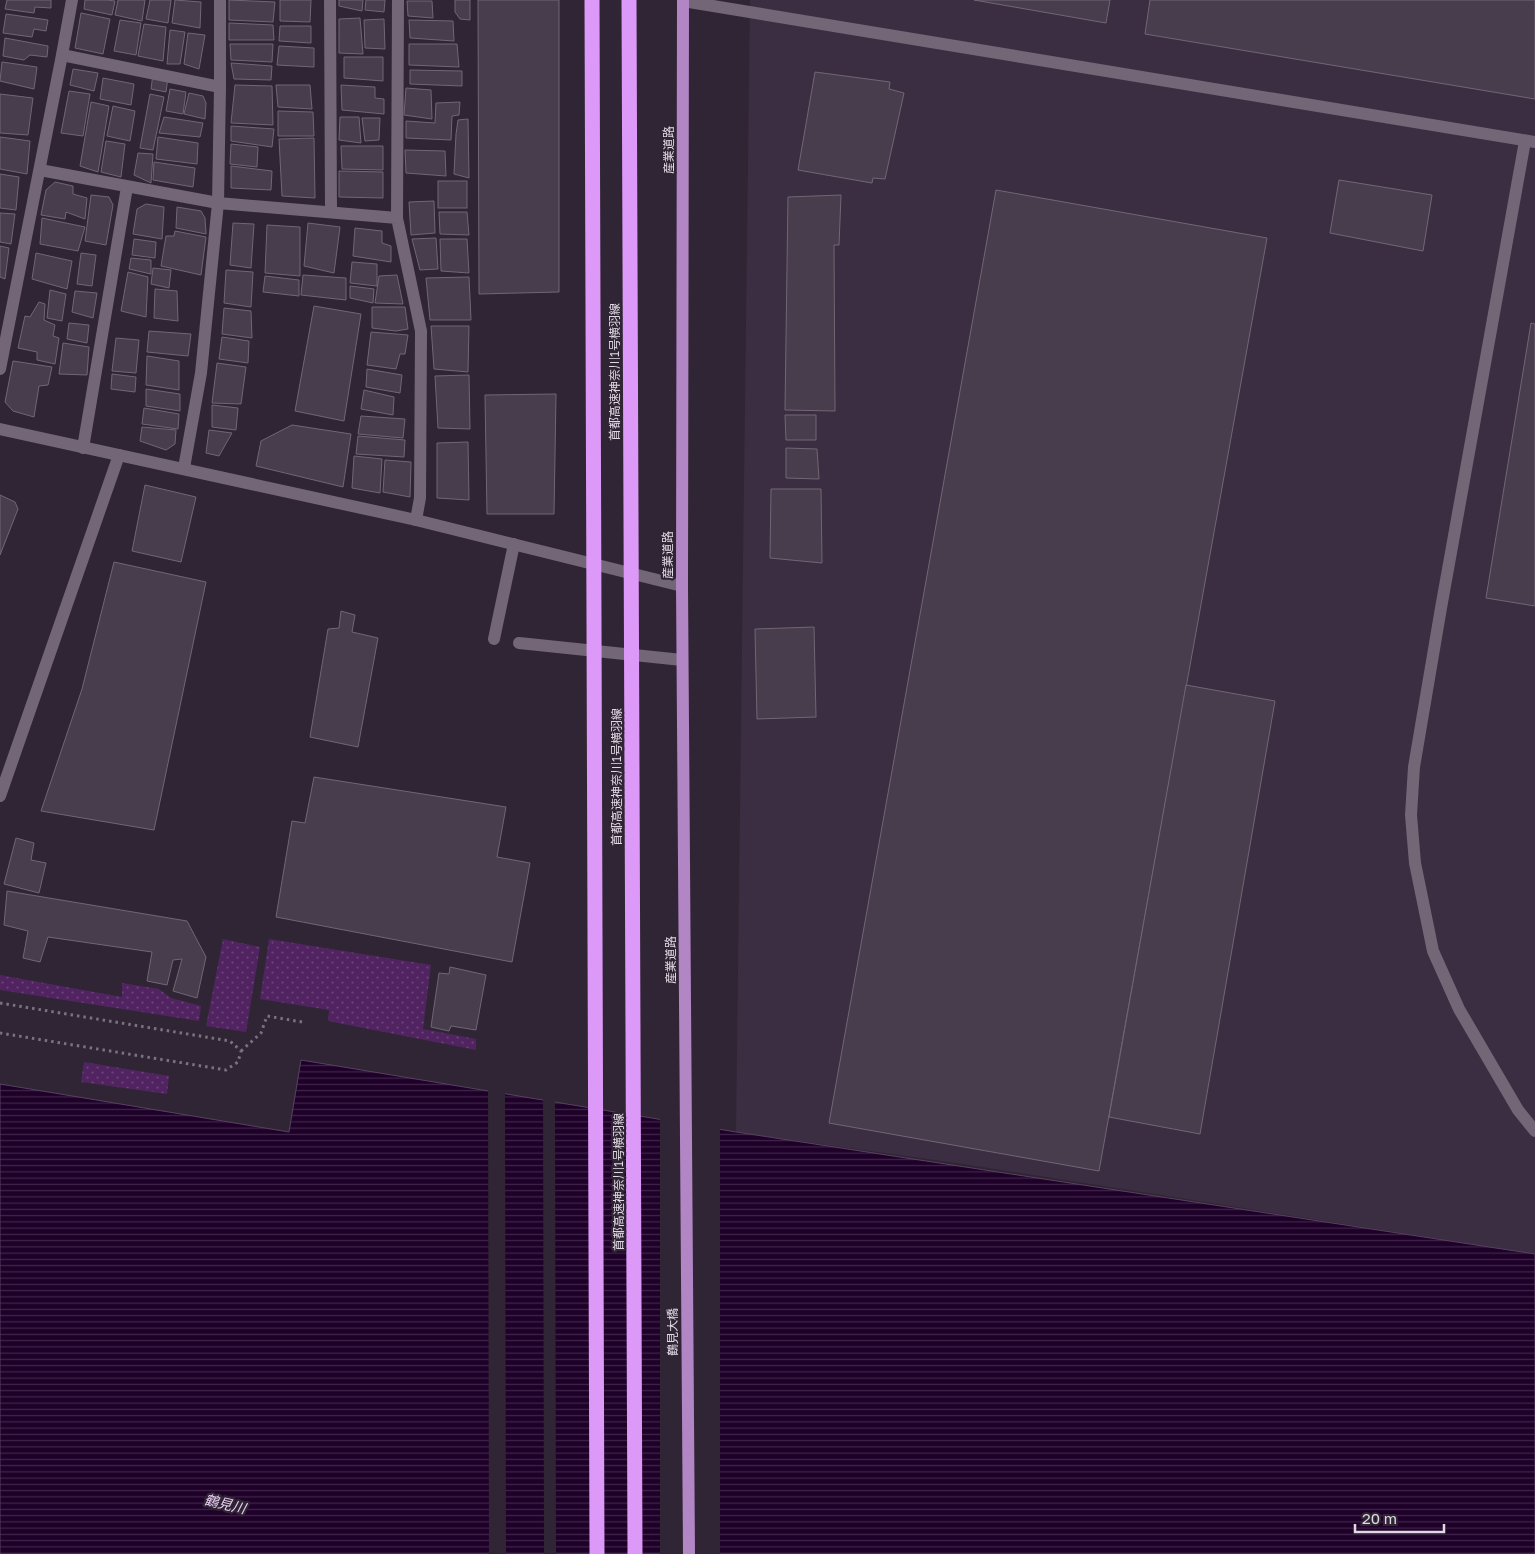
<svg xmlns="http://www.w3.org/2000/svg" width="1535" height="1554" font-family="'Golos Text','Noto Sans JP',sans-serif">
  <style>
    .built { fill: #3c2e42 }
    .grass { fill: url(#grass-dots) }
    .water { fill: url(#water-rules); stroke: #584161 }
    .pier { fill: #302534 }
    .building { fill: #483d4c; stroke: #716676 }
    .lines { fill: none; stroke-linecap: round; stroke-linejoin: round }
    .path { stroke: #7b727f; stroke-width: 3; stroke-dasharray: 2.5 4; stroke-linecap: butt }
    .minor { stroke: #726677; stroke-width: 12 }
    .major { stroke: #b285c4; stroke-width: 12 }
    .highway { stroke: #dd99f7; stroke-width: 15 }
    .labels { text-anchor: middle; stroke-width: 4.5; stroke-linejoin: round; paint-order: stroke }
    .street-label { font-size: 12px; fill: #e0d9e3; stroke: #302534 }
    .water-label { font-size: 14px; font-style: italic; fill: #ecd1f7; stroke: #302534 }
  </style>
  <defs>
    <pattern id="grass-dots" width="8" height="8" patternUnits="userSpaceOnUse" patternTransform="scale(1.25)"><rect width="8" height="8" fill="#512461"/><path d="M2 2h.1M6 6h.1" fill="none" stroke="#6a4378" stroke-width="1.8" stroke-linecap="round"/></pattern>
    <pattern id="water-rules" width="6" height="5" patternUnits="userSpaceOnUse" patternTransform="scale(1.25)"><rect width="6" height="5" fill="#1e0029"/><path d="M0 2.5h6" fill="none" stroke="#3e2548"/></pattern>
  </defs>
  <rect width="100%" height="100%" fill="#302534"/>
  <!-- built -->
  <polygon class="built" points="750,0 1535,0 1535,1254 963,1164 736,1132"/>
  <!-- grass -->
  <g class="grass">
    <polygon points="223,939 260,947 246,1032 206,1026"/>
    <polygon points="269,939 431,965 423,1029 476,1039 476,1050 328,1021 329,1010 260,999"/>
    <polygon points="0,975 122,997 122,983 159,989 171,998 201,1006 199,1021 0,990"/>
    <polygon points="84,1062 169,1076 167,1094 81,1082"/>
  </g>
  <!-- water -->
  <polygon class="water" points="301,1060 736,1132 1535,1254 1535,1554 0,1554 0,1084 289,1132"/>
  <!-- pier -->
  <g class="pier">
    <polygon points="488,1088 505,1091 506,1554 489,1554"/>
    <polygon points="543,1098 555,1100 556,1554 544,1554"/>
    <polygon points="660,1117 720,1127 720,1554 660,1554"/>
  </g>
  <!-- building -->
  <g class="building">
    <polygon points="7,0 51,0 51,8 35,7 34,13 5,9"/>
    <polygon points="85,0 107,0 115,1 112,15 84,9"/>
    <polygon points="118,0 145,0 142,21 115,15"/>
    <polygon points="150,0 171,0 168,23 146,19"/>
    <polygon points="175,0 201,2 200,28 172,23"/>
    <polygon points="229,0 275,2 273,22 229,20"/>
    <polygon points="280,0 311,0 310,22 280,21"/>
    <polygon points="339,0 363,0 362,11 339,6"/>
    <polygon points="366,0 385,0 384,12 365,10"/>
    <polygon points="455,0 470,0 470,20 460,19 455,12"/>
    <polygon points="478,0 559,0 559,292 479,294"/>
    <polygon points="974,0 1110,0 1106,23"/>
    <polygon points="1150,0 1535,0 1535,99 1145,34"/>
    <polygon points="407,1 432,1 433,18 408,16"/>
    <polygon points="81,13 110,19 103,54 75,48"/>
    <polygon points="6,14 48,20 46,31 34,29 32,37 3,33"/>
    <polygon points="360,18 363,54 339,53 339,19"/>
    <polygon points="384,19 385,49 365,48 364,20"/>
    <polygon points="120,20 141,23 136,55 114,51"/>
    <polygon points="409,20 453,21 454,41 410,38"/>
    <polygon points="229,23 273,25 274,40 229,40"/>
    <polygon points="144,24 166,27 163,61 138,56"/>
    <polygon points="280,26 311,26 311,43 279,41"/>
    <polygon points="170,30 185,32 180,64 167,64"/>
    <polygon points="188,33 205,35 199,69 184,64"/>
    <polygon points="5,38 48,46 47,57 30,55 24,60 3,56"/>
    <polygon points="230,44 273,44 272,62 231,60"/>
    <polygon points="409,44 457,44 459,67 409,65"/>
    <polygon points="279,46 314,48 314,67 277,65"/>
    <polygon points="344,57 383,57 383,81 344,78"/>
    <polygon points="2,62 37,67 34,89 0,81"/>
    <polygon points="231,63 272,66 271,80 234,79"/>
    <polygon points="73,69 98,73 94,91 70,85"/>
    <polygon points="410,70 462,71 462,86 410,84"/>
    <polygon points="815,72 890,82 889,89 904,93 885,179 873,178 872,183 798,170"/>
    <polygon points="153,74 168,77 166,92 151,89"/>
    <polygon points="103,78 134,84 131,105 100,99"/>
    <polygon points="235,85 272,86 273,125 231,123"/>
    <polygon points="276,85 310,85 312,109 278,107"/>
    <polygon points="341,85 375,87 375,98 384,99 384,114 342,110"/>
    <polygon points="406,88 431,90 432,119 404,115"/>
    <polygon points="170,89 186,92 183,114 166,111"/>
    <polygon points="69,91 90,94 83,136 61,133"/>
    <polygon points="189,93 203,96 206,103 205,119 184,114"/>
    <polygon points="0,94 33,98 28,135 0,133"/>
    <polygon points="150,94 164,97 153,150 140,148"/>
    <polygon points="91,102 109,106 98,172 80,166"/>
    <polygon points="460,102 459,115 452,116 451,140 406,138 406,121 435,123 436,103"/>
    <polygon points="113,106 135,111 130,141 107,136"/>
    <polygon points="278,111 313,112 314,136 278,136"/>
    <polygon points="164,117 203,123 200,137 159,133"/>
    <polygon points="340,117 359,117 361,143 339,140"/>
    <polygon points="362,118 380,118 379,140 365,141"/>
    <polygon points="468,119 469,178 454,174 456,134 458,120"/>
    <polygon points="231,126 274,129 272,147 231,141"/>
    <polygon points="0,137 30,141 27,174 0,169"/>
    <polygon points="158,137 198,143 197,164 156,159"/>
    <polygon points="314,138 315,198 282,196 279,139"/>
    <polygon points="106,141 125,144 121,177 101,172"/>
    <polygon points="231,144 258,147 257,167 230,164"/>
    <polygon points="341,146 383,146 383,170 342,169"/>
    <polygon points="405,150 445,151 446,176 406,173"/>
    <polygon points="138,153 153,154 151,183 134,175"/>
    <polygon points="154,162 195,168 193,187 153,180"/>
    <polygon points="231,166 272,171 271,190 231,188"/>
    <polygon points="339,171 383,172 383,198 339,197"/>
    <polygon points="0,174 19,177 16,210 0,208"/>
    <polygon points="1339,180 1432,195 1423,251 1330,233"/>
    <rect x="438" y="181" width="29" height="27"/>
    <polygon points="55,182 73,186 73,194 87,198 85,219 66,212 65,219 41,215 46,190"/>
    <polygon points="996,190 1267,238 1099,1171 829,1123"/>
    <polygon points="91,195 109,197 113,205 106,245 85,241"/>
    <polygon points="841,195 839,245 834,245 835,411 785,410 788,197"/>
    <polygon points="434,201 435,233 411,235 409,202"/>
    <polygon points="146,204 164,207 162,239 133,234 137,209"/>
    <polygon points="177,207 201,211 205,218 206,234 176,228"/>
    <polygon points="439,212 467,212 469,235 440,234"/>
    <polygon points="0,213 15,214 11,244 0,242"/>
    <polygon points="42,218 85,227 78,251 40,244"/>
    <polygon points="233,223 254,224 251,268 230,265"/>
    <polygon points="308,223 340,227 334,273 304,266"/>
    <polygon points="267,225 300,227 300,276 265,273"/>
    <polygon points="355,228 382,231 382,243 391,246 391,262 353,256"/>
    <polygon points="175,231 206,237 201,275 161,266 166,236 174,236"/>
    <polygon points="436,238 438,269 420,270 412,239"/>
    <polygon points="134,239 156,242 155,258 132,255"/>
    <polygon points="440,239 467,239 469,273 441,271"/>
    <polygon points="0,246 9,248 5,279 0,277"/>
    <polygon points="36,253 72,261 67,289 32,279"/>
    <polygon points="81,253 96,255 92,286 77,284"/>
    <polygon points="131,258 151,260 151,274 129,269"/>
    <polygon points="352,262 377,264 377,286 350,283"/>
    <polygon points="153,268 171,270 169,288 151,284"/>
    <polygon points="226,270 253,272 251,307 224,303"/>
    <polygon points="128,272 148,277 146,317 121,311"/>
    <polygon points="303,275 346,278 346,300 301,295"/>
    <polygon points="397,275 403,304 375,303 379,276"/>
    <polygon points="265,276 299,280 299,296 263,292"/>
    <polygon points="469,277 471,320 430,320 426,278"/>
    <polygon points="350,286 374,289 373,303 350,298"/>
    <polygon points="155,289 177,291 178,321 154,318"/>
    <polygon points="50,290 66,294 62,321 47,318"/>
    <polygon points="75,291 97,293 93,318 72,312"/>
    <polygon points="39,302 45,304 44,320 55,325 53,336 59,338 55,364 37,360 37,352 18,348 25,316 30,317"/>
    <polygon points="314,306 361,314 344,421 295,411"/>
    <polygon points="372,307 405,307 408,329 396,331 372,328"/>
    <polygon points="224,308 251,311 252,338 222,334"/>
    <polygon points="69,323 89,325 87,343 67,339"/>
    <polygon points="1531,323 1535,324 1535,606 1486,598"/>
    <polygon points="431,326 469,326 468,372 434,369"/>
    <polygon points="149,331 191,334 188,356 147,352"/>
    <polygon points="371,332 408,335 405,354 400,354 396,369 367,365"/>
    <polygon points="222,337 249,341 248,363 219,359"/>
    <polygon points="116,338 139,340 136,373 112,371"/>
    <polygon points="63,343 89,347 87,375 59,374"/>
    <polygon points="147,356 179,361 179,390 146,385"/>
    <polygon points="13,361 52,367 48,385 39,386 34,417 13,411 5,402"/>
    <polygon points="217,363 246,367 241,404 212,403"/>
    <polygon points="367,369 402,375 400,393 366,387"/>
    <polygon points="112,374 136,377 135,392 111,389"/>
    <polygon points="469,375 470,429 438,428 435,376"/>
    <polygon points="146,389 180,394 180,411 146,406"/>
    <polygon points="364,390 394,397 393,415 361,409"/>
    <polygon points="556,394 554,514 487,514 485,395"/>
    <polygon points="212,405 238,408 236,430 212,427"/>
    <polygon points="144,408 179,414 178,429 142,424"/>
    <polygon points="785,415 816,415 816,440 786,440"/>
    <polygon points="361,416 405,419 403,438 358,434"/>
    <polygon points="292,425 351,434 343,487 256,466 261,441"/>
    <polygon points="142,427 176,430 175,444 166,450 140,441"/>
    <polygon points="209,430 232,433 219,456 206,453"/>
    <polygon points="358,436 405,440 404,457 356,454"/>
    <polygon points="468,442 469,500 437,498 437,443"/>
    <polygon points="786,448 817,449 819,479 786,478"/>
    <polygon points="354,456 382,459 380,493 352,488"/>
    <polygon points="385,460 411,462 410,497 383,492"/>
    <polygon points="145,485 196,497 181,562 132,551"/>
    <polygon points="771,489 821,489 822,563 770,558"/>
    <polygon points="0,495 15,502 18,509 0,555"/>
    <polygon points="114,562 206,582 154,830 41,811 82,689"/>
    <polygon points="341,611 355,615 352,632 378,638 358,747 310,737 328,629 339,628"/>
    <polygon points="814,627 816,717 757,719 755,629"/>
    <polygon points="1186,685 1275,701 1200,1134 1109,1117"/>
    <polygon points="314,777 506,807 497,857 530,863 512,962 276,917 292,821 305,823"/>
    <polygon points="16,838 34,843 31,860 46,863 39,893 4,884"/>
    <polygon points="7,891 187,921 206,957 197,998 173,991 182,959 173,960 167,985 147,981 152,952 48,937 40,962 23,958 28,931 4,925"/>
    <polygon points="450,967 486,975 476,1030 451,1026 449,1031 431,1027 439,973 449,974"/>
  </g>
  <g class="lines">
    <!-- path -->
    <g class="path">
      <polyline points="0,1003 230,1041 241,1051 238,1062 226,1070 0,1033"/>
      <polyline points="241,1051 261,1033 267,1016 302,1022"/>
    </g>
    <!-- minor -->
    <g class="minor">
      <polyline points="330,0 331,212"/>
      <polyline points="683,1 1535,142"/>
      <polyline points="62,55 220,87"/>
      <polyline points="1525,141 1441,608 1414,767 1411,815 1415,863 1433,951 1459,1009 1518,1110 1535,1131"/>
      <polyline points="40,170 218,203 397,218 421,331 420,498 416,520"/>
      <polyline points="397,218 398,0"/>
      <polyline points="0,369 62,55 72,0"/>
      <polyline points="0,429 416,520 682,586"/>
      <polyline points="83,448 127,187"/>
      <polyline points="184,468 201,373 218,203 220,87 220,0"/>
      <polyline points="494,639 514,544"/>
      <polyline points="519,643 682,660"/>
      <polyline points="0,796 119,455"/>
    </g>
    <!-- major -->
    <polyline class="major" points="683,0 682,586 689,1554"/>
    <!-- highway -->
    <g class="highway">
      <polyline points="592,0 597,1554"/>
      <polyline points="629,0 635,1554"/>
    </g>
  </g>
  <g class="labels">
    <!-- street labels -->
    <g class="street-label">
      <text transform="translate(669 150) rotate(-90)" y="4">産業道路</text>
      <text transform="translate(615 372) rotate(-90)" y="4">首都高速神奈川1号横羽線</text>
      <text transform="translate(668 555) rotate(-90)" y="4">産業道路</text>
      <text transform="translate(617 777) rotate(-90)" y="4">首都高速神奈川1号横羽線</text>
      <text transform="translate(671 960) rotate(-90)" y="4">産業道路</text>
      <text transform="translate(619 1182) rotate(-90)" y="4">首都高速神奈川1号横羽線</text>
      <text transform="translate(673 1332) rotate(-90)" y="4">鶴見大橋</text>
    </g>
    <!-- water labels -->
    <g class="water-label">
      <text transform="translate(225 1504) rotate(13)" y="5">鶴見川</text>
    </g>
  </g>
  <!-- scale -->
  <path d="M1355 1524v8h89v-8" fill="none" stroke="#e0d9e3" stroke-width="2.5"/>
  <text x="1362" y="1524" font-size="15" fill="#e0d9e3" stroke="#302534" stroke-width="4" paint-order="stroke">20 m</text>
</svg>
